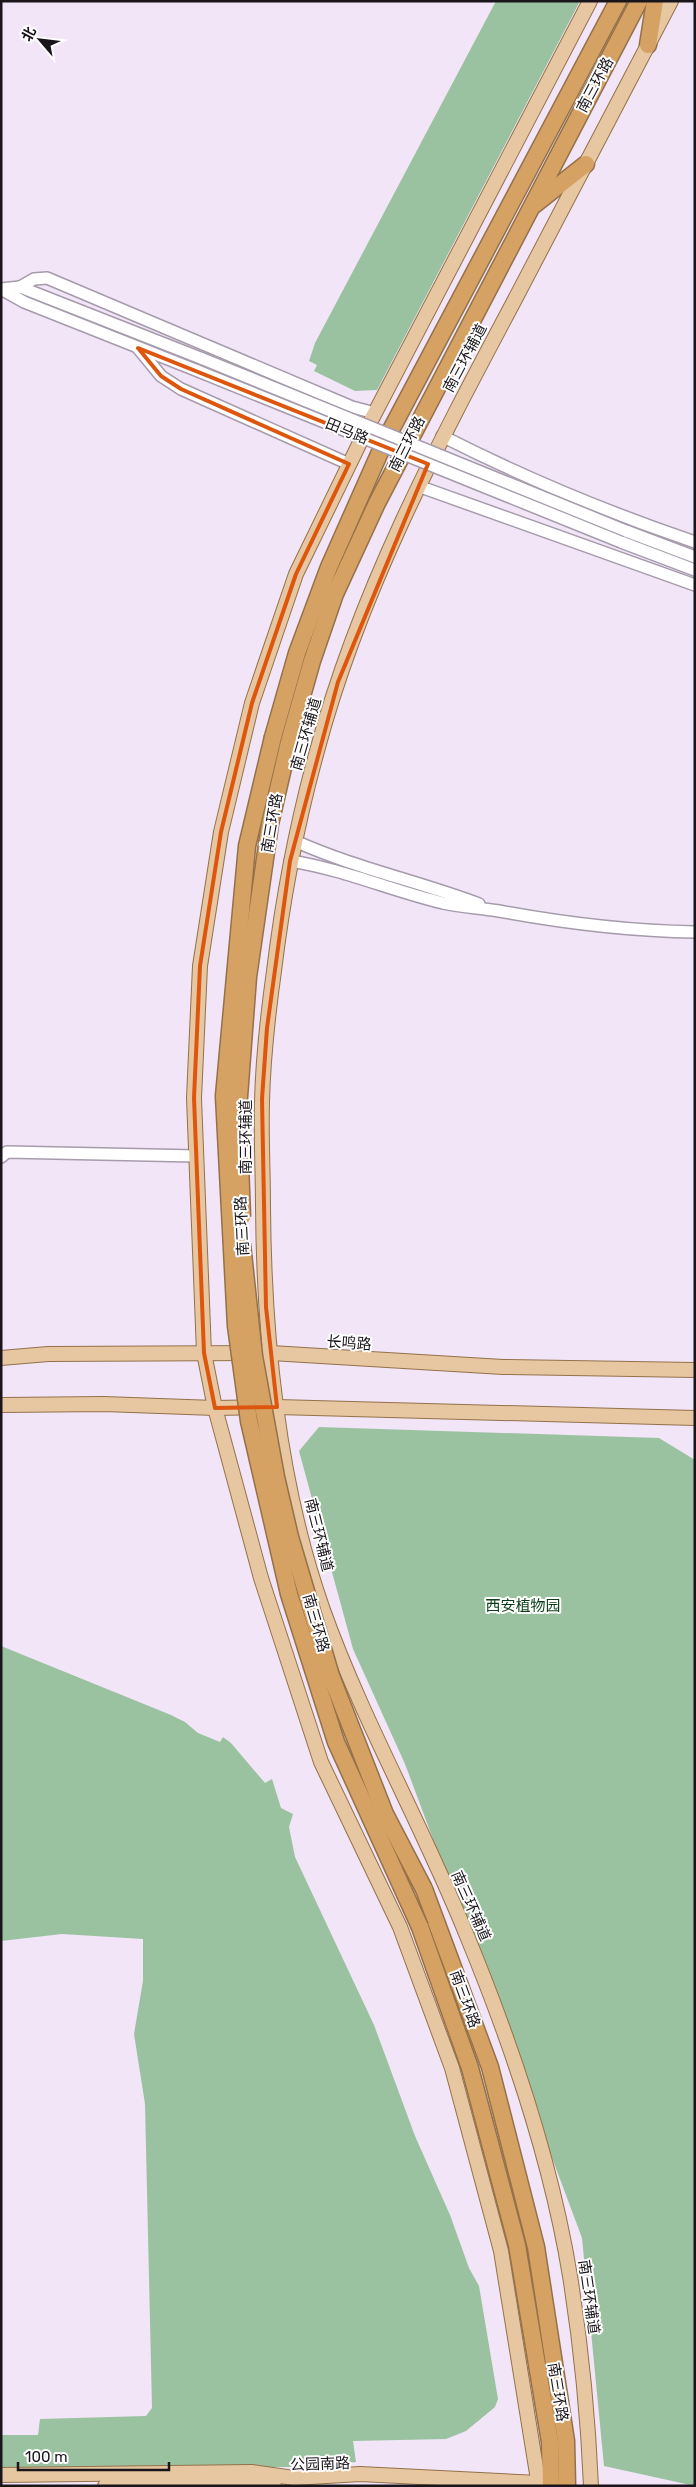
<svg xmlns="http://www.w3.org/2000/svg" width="696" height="2487" font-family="Rubik,'Noto Sans SC',sans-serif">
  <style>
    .green { fill: #9bc2a0 }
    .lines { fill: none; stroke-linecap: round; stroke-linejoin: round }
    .minor-casing { stroke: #a69bac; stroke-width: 14 }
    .major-casing { stroke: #94714a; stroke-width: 16 }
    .highway-casing { stroke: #94714a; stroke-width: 19 }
    .minor { stroke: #fff; stroke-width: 11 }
    .major { stroke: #e6c7a1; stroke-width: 14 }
    .highway { stroke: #d6a263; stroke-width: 16 }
    .minor-bridge-casing { stroke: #a69bac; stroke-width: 14; stroke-linecap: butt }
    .highway-bridge-casing { stroke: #94714a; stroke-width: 19; stroke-linecap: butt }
    .minor-bridge { stroke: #fff; stroke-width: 11 }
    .highway-bridge { stroke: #d6a263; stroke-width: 16 }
    .marked { fill: none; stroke: #de560d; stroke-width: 4; stroke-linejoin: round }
    .labels { text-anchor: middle; stroke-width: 4; stroke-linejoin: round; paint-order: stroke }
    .street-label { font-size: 15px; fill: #19151b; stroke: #fff }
    .park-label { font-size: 15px; fill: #093c17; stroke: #fff }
  </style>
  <rect width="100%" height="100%" fill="#f1e5f7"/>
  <!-- green -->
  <g class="green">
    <polygon points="496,1 580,1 377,390 355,391 314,371 317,365 309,361 315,343"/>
    <polygon points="319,1427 659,1438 695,1460 695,2486 604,2466 582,2238 405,1764 353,1649 299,1451"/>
    <polygon points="1,1646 171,1715 185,1722 198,1733 220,1742 223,1737 231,1743 265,1783 272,1779 281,1808 293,1814 289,1827 295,1857 374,2025 415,2136 450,2215 469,2268 479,2286 498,2399 495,2407 466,2431 446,2439 353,2441 356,2462 305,2467 1,2467 1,2435 38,2435 40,2419 146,2416 152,2408 145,2104 134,2034 143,1981 143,1939 62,1934 1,1941"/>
  </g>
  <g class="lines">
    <defs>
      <g id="minor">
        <polyline points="20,287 34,279 47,278 352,407 375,413"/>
        <polyline points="1,289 20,287 203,359"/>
        <polyline points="1,289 24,302 198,371"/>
        <polyline points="138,348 161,376 181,389 349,464"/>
        <path d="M 442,436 C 523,477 609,513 695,542"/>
        <polyline points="418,486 695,585"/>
        <polyline points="626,531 695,557"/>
        <polyline points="621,542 695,570"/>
        <path d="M 295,841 C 355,868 418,881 479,904"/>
        <path d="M 290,861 C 343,869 392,891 443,903 C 462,907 481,908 499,911 C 564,923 629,931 695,932"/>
        <polyline points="1,1157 7,1152 196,1156"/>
      </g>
      <g id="major">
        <polyline points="1,1358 48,1354 271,1353 503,1367 695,1370"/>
        <polyline points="1,1405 104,1404 215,1408 277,1407 695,1418"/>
        <polyline points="1,2475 252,2472 294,2478 360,2474 539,2483"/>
        <polyline points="105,2486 274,2482"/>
        <polyline points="539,2486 501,2251 452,2068 400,1927 321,1762 261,1578 215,1408 204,1353 194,1098 200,966 221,832 252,703 296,574 366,430 590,1"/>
        <path d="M 591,2486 C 588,2416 581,2345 570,2276 C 551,2160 512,2045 467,1936 C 423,1826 363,1722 323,1610 C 278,1483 264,1342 263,1207 C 263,1172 261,1137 262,1102 C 263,1058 268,1014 274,971 C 283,897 297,823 317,751 C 359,593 436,448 512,305 C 565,204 618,102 671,1"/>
      </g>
      <g id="highway">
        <polyline points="648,45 655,1"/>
        <polyline points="534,205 586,164"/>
        <polyline points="273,737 297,653 329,567 384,443 618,1"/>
        <polyline points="289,742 312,661 335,594 377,503 639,1"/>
        <polyline points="424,1889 490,2067 536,2247 566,2441 567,2486"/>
        <polyline points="420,1927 470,2068 517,2245 550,2442 551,2486"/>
      </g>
    </defs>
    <!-- minor casing -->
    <use href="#minor" class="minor-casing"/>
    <!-- major casing -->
    <use href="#major" class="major-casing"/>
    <!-- highway casing -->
    <use href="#highway" class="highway-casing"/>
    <!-- minor -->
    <use href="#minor" class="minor"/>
    <!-- major -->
    <use href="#major" class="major"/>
    <!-- highway -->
    <use href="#highway" class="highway"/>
    <defs>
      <g id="minor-bridge">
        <polyline points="203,359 626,531"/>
        <polyline points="198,371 621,542"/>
      </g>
      <g id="highway-bridge">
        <polyline points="273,737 247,846 224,1096 236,1326 249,1421 289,1594 336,1742 420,1927"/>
        <polyline points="242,1217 238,1110 248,977 270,824 289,742"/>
        <polyline points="242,1244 254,1356 276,1477 290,1537 331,1676 385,1814 424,1889"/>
      </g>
    </defs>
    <!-- minor-bridge casing -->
    <use href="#minor-bridge" class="minor-bridge-casing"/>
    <!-- highway-bridge casing -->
    <use href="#highway-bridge" class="highway-bridge-casing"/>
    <!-- minor-bridge -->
    <use href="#minor-bridge" class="minor-bridge"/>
    <!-- highway-bridge -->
    <use href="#highway-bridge" class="highway-bridge"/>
  </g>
  <!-- marked area -->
  <path class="marked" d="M 138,348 L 428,464 L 338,682 L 290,861 L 267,1028 L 262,1099 L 266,1307 L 277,1407 L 215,1408 L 204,1353 L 194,1098 L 200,966 L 221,832 L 252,703 L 296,574 L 349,464 L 181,389 L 161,376 Z"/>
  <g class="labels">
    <!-- street labels -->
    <g class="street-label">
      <text transform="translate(595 85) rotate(-62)" y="5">南三环路</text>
      <text transform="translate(465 358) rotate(-62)" y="5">南三环辅道</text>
      <text transform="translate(347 431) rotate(22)" y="5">田马路</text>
      <text transform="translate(407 444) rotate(-63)" y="5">南三环路</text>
      <text transform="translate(306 734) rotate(-74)" y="5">南三环辅道</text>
      <text transform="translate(272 823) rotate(-80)" y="5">南三环路</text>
      <text transform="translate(246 1137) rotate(-90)" y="5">南三环辅道</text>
      <text transform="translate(242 1226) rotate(-93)" y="5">南三环路</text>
      <text transform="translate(349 1343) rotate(4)" y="5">长鸣路</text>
      <text transform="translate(319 1535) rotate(76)" y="5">南三环辅道</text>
      <text transform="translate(316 1623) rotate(74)" y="5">南三环路</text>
      <text transform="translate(471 1906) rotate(66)" y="5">南三环辅道</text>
      <text transform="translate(465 1999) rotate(70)" y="5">南三环路</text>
      <text transform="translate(589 2297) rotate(82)" y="5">南三环辅道</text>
      <text transform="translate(558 2392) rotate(81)" y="5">南三环路</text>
      <text transform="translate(320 2464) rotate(-2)" y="5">公园南路</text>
    </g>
    <!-- park labels -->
    <g class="park-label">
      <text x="523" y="1611">西安植物园</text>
    </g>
  </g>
  <!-- border -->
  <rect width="696" height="2487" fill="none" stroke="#19151b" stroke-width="5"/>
  <!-- north arrow -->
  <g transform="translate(40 40) rotate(298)" stroke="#ffffff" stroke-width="4" paint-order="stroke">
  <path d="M0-4L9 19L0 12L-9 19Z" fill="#19151b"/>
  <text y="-8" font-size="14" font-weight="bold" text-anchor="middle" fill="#19151b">北</text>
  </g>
  <!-- scale -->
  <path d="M18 2462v8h151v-8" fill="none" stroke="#19151b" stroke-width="2.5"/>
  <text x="25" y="2462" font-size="15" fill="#19151b" stroke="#ffffff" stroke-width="4" paint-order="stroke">100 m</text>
</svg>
